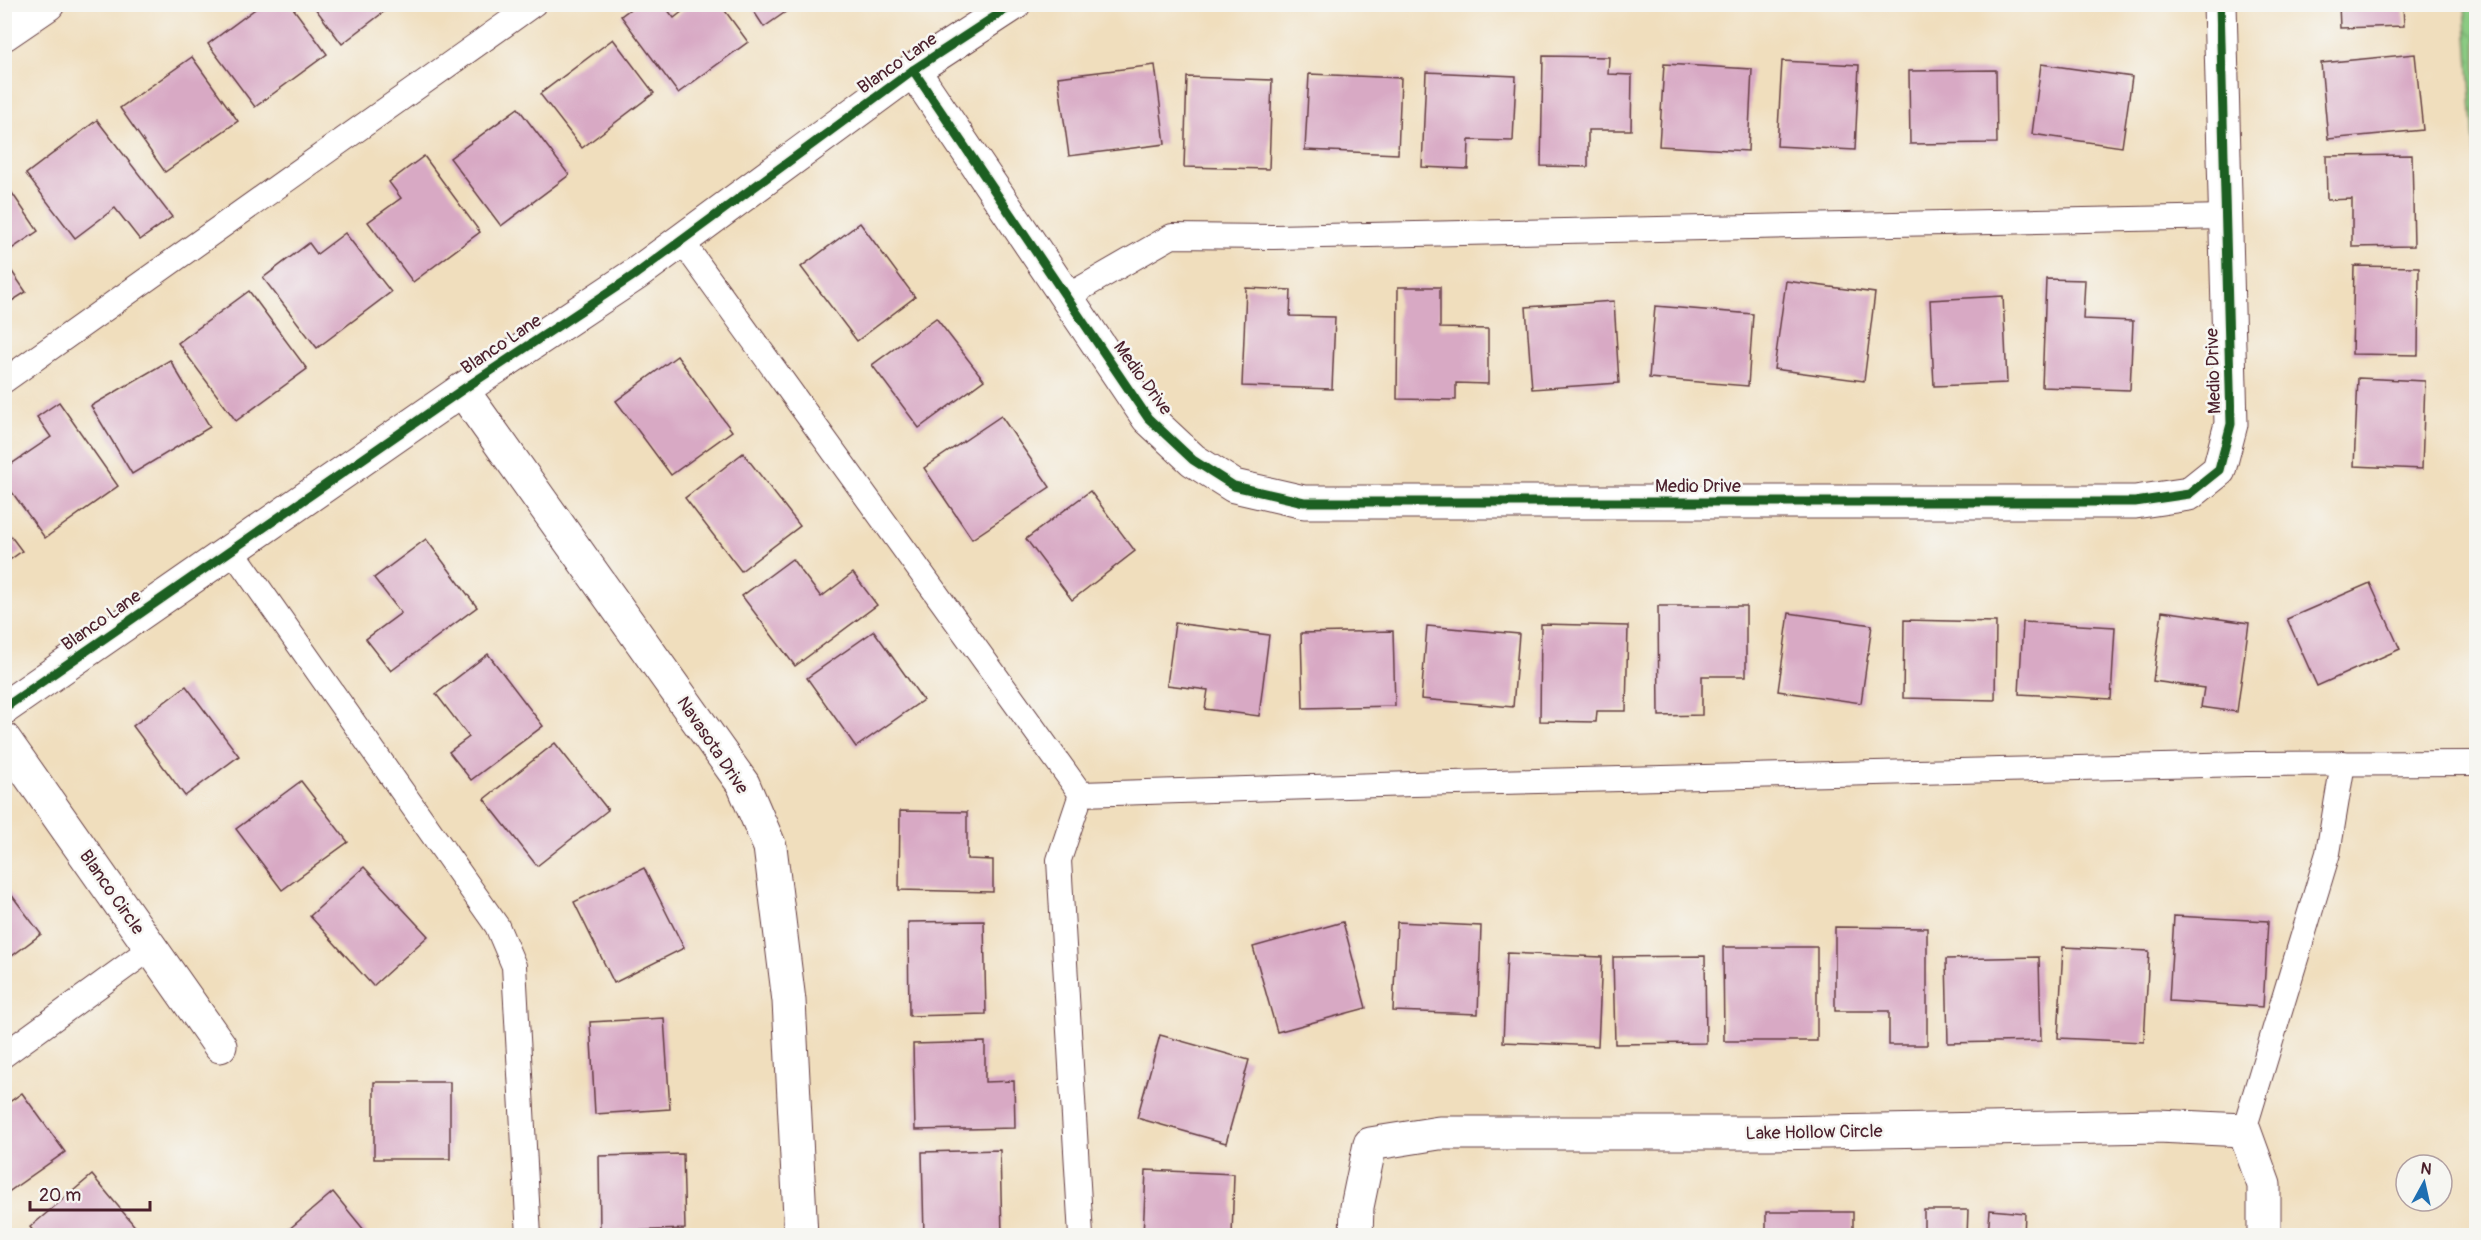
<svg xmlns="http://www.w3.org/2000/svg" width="2481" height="1240" font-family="Pangolin,sans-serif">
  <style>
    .park { fill: url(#park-crowns); stroke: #6a7557; stroke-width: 1.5 }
    .building { fill: #d8a9c4 }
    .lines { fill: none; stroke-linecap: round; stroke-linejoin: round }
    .lane-casing { stroke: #633c41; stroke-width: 26 }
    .street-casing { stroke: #633c41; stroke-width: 35 }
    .lane { stroke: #fff; stroke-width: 24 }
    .street { stroke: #fff; stroke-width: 33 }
    .cycleway-casing { stroke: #f6f6f2; stroke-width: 13 }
    .cycleway { stroke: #1b5e20; stroke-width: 9 }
    .labels { text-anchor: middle; stroke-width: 5; stroke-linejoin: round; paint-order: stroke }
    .street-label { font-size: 18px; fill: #4a1f2b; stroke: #f6f6f2 }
  </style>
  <defs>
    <pattern id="park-crowns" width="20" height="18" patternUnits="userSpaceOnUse" patternTransform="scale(1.5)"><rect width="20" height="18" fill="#8bcb83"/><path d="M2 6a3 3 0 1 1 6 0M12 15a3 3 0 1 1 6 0" fill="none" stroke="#79ae71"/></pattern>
  </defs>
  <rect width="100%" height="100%" fill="#f6f6f2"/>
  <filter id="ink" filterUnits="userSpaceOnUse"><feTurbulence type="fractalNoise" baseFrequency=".0167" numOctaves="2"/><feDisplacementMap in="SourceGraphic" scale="12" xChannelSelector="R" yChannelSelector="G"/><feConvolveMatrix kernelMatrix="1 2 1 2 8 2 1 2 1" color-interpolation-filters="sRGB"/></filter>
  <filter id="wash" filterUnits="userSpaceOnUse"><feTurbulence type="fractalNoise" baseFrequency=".008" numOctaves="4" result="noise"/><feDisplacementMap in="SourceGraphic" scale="24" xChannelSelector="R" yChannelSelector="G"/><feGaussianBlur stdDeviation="1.35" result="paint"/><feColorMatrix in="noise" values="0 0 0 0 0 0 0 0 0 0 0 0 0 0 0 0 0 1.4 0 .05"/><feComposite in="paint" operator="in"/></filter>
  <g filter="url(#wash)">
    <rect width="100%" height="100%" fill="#f0debd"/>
    <!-- park -->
    <polygon class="park" points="2465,5 2476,5 2476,174"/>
    <g id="blocks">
      <!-- building -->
      <g class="building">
        <polygon points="262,4 290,4 327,54 255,107 208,44"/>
        <polygon points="312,4 394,4 342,44"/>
        <polygon points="637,4 663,4 674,18 692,4 720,4 748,42 678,93 621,16"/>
        <polygon points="749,4 797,4 764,27"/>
        <polygon points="2339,4 2403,4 2404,26 2340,28"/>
        <polygon points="613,39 654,93 582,148 540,94"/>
        <polygon points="2415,54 2423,130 2328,139 2321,63"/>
        <polygon points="1543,56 1609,57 1608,74 1632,75 1631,130 1588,130 1588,167 1541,166"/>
        <polygon points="192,57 238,121 165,172 120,108"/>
        <polygon points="1782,61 1859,65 1855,150 1777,146"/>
        <polygon points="1664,64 1752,69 1748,151 1659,146"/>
        <polygon points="2041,64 2132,77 2122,147 2032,134"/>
        <polygon points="1155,65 1165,144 1069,156 1058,77"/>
        <polygon points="1996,70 1997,143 1910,144 1909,71"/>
        <polygon points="1426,72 1516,76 1513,141 1469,140 1468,169 1422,167"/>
        <polygon points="1309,74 1401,78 1398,154 1305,150"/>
        <polygon points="1187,77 1272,80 1269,169 1184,167"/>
        <polygon points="518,108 569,175 501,226 450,158"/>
        <polygon points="97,120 172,217 140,240 115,208 75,238 26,174"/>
        <polygon points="2412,155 2414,246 2352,247 2352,199 2327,200 2326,156"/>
        <polygon points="424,156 480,232 413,282 368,222 401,198 389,182"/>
        <polygon points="10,190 38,231 4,254 4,193"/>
        <polygon points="860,223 915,297 857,341 801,267"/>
        <polygon points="345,233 391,292 317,348 263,278 309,243 317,254"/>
        <polygon points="4,260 26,292 4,306"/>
        <polygon points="2354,266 2419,267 2418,355 2352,354"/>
        <polygon points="2046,279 2085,280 2083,319 2133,321 2130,390 2042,387"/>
        <polygon points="1786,281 1875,293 1864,381 1774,369"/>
        <polygon points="1398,287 1440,287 1440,328 1488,329 1488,384 1456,383 1456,400 1397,399"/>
        <polygon points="1246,288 1291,290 1290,316 1335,317 1332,389 1242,386"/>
        <polygon points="249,291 307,369 236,421 178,343"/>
        <polygon points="2003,296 2007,383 1934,386 1930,300"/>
        <polygon points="1614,301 1619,383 1532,389 1526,307"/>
        <polygon points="1655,306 1753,314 1748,386 1649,378"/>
        <polygon points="936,318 984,380 919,428 872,365"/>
        <polygon points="677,356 732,431 671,475 616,401"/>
        <polygon points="170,360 210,427 132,474 91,406"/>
        <polygon points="2358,378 2425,381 2422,469 2354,466"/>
        <polygon points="59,402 118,486 45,538 4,481 4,469 51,437 37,417"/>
        <polygon points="1001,416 1050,487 972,539 924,468"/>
        <polygon points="743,453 800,526 741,571 685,498"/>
        <polygon points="1090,491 1135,551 1072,600 1026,539"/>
        <polygon points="4,527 22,551 4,564"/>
        <polygon points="426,539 477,607 391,671 366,639 401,613 374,578"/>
        <polygon points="792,559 821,597 853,573 877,605 795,666 742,596"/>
        <polygon points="2370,583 2400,649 2317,686 2287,619"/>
        <polygon points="1658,606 1746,606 1746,676 1702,676 1702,715 1659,716"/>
        <polygon points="2162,611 2249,623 2237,712 2201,707 2204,688 2153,681"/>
        <polygon points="1789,613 1872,625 1861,703 1778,691"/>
        <polygon points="1904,620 1996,622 1995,700 1903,698"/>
        <polygon points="2023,622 2115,627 2111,699 2019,694"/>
        <polygon points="1175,623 1269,635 1259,716 1205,709 1208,690 1167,685"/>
        <polygon points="1541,624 1628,626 1626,711 1597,711 1596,722 1540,721"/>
        <polygon points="1427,626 1519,634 1513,707 1421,699"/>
        <polygon points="874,631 923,700 856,747 807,678"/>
        <polygon points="1393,631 1395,706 1303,708 1301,633"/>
        <polygon points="488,654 543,726 471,780 449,752 469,737 436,694"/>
        <polygon points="186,686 239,756 185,796 133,726"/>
        <polygon points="555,743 608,810 537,866 484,799"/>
        <polygon points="301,781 348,842 282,890 236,829"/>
        <polygon points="900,811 967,812 967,859 993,860 993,892 899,890"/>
        <polygon points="364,867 428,936 373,986 310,916"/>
        <polygon points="644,868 684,948 614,983 574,902"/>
        <polygon points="4,885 41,934 4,962"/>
        <polygon points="2174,916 2268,921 2263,1007 2169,1001"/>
        <polygon points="984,921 986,1014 909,1016 908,922"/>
        <polygon points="1343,922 1366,1008 1277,1032 1253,947"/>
        <polygon points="1397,922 1481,926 1478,1014 1393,1011"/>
        <polygon points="1835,927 1927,928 1927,1045 1889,1045 1889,1011 1835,1011"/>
        <polygon points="1723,947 1817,947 1817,1041 1724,1041"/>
        <polygon points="2063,947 2149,951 2144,1042 2058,1038"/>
        <polygon points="1507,953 1602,957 1598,1046 1503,1042"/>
        <polygon points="1705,956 1706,1043 1615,1044 1613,957"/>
        <polygon points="2039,957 2041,1041 1948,1043 1946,959"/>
        <polygon points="664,1018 670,1109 595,1114 590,1022"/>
        <polygon points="1160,1035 1249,1060 1226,1143 1137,1118"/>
        <polygon points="985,1042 985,1082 1014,1081 1015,1128 915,1130 913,1044"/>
        <rect x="374" y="1082" width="76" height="77"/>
        <polygon points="22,1093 65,1152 4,1195 4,1106"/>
        <polygon points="1000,1150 1002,1236 924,1236 922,1152"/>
        <polygon points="683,1154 685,1229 600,1232 599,1156"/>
        <polygon points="1146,1170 1234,1174 1232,1236 1143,1236"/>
        <polygon points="92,1175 143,1236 37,1236 30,1227"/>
        <polygon points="333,1192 369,1236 281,1236"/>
        <polygon points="1924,1210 1968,1210 1967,1236 1924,1236"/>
        <polygon points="1990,1210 2025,1213 2024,1236 1988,1236"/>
        <rect x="1766" y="1212" width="87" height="24"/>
      </g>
    </g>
  </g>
  <g filter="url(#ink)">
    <use href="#blocks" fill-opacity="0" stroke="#633c41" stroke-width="1.5"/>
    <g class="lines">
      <defs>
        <g id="lane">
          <polyline points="681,240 1081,794 1413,784 2247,764 2476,763"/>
          <polyline points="1066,297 1172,236 1274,237 2226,217"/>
          <polyline points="4,381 534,4"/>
          <polyline points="232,550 497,926 514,966 529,1236"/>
          <polyline points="4,1055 151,948"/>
          <polyline points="2244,1130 2328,853 2343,763"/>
          <polyline points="1081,1236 1059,860 1081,794"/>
        </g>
        <g id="street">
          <polyline points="4,34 48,4"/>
          <polyline points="913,70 1148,418 1193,460 1234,486 1304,502 2135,502 2189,494 2219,470 2231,424 2220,4"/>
          <polyline points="462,390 743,784 770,847 789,1001 801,1236"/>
          <polyline points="4,708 462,390 636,274 913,70 1014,4"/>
          <polyline points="4,739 220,1046"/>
          <polyline points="1356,1236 1357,1207 1370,1144 1439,1133 1770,1133 2158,1126 2244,1130 2264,1185 2264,1236"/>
        </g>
      </defs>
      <!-- lane casing -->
      <use href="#lane" class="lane-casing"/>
      <!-- street casing -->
      <use href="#street" class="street-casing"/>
      <!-- lane -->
      <use href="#lane" class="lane"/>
      <!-- street -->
      <use href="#street" class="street"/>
      <defs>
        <g id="cycleway">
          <polyline points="913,70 1148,418 1193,460 1234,486 1304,502 2135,502 2189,494 2219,470 2231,424 2220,4"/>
          <polyline points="4,708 462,390 636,274 913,70 1014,4"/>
        </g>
      </defs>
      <!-- cycleway casing -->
      <use href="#cycleway" class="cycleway-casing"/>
      <!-- cycleway -->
      <use href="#cycleway" class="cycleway"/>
    </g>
  </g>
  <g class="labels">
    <!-- street labels -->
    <g class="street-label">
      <text transform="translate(897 63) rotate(-35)" y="6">Blanco Lane</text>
      <text transform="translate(501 344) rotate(-34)" y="6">Blanco Lane</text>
      <text transform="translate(2213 371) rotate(-92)" y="6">Medio Drive</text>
      <text transform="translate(1143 378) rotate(54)" y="6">Medio Drive</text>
      <text x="1698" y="492">Medio Drive</text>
      <text transform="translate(101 620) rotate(-35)" y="6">Blanco Lane</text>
      <text transform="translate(713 745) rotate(56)" y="6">Navasota Drive</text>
      <text transform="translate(112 892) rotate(55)" y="6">Blanco Circle</text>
      <text transform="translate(1814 1132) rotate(-1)" y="6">Lake Hollow Circle</text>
    </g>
  </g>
  <!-- margin -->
  <rect width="2481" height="1240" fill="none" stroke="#f6f6f2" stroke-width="24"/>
  <!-- north arrow -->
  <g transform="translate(2424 1183) rotate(8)"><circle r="28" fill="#f6f6f2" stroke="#b1a0a2" stroke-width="1.5"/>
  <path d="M0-4.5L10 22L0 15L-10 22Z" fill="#1f6fb2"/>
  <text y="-9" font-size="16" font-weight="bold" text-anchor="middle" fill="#4a1f2b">N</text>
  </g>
  <!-- scale -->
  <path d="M30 1201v9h120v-9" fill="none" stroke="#4a1f2b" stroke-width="3"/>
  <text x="39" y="1201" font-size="18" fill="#4a1f2b" stroke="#f6f6f2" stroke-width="4.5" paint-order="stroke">20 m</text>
</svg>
